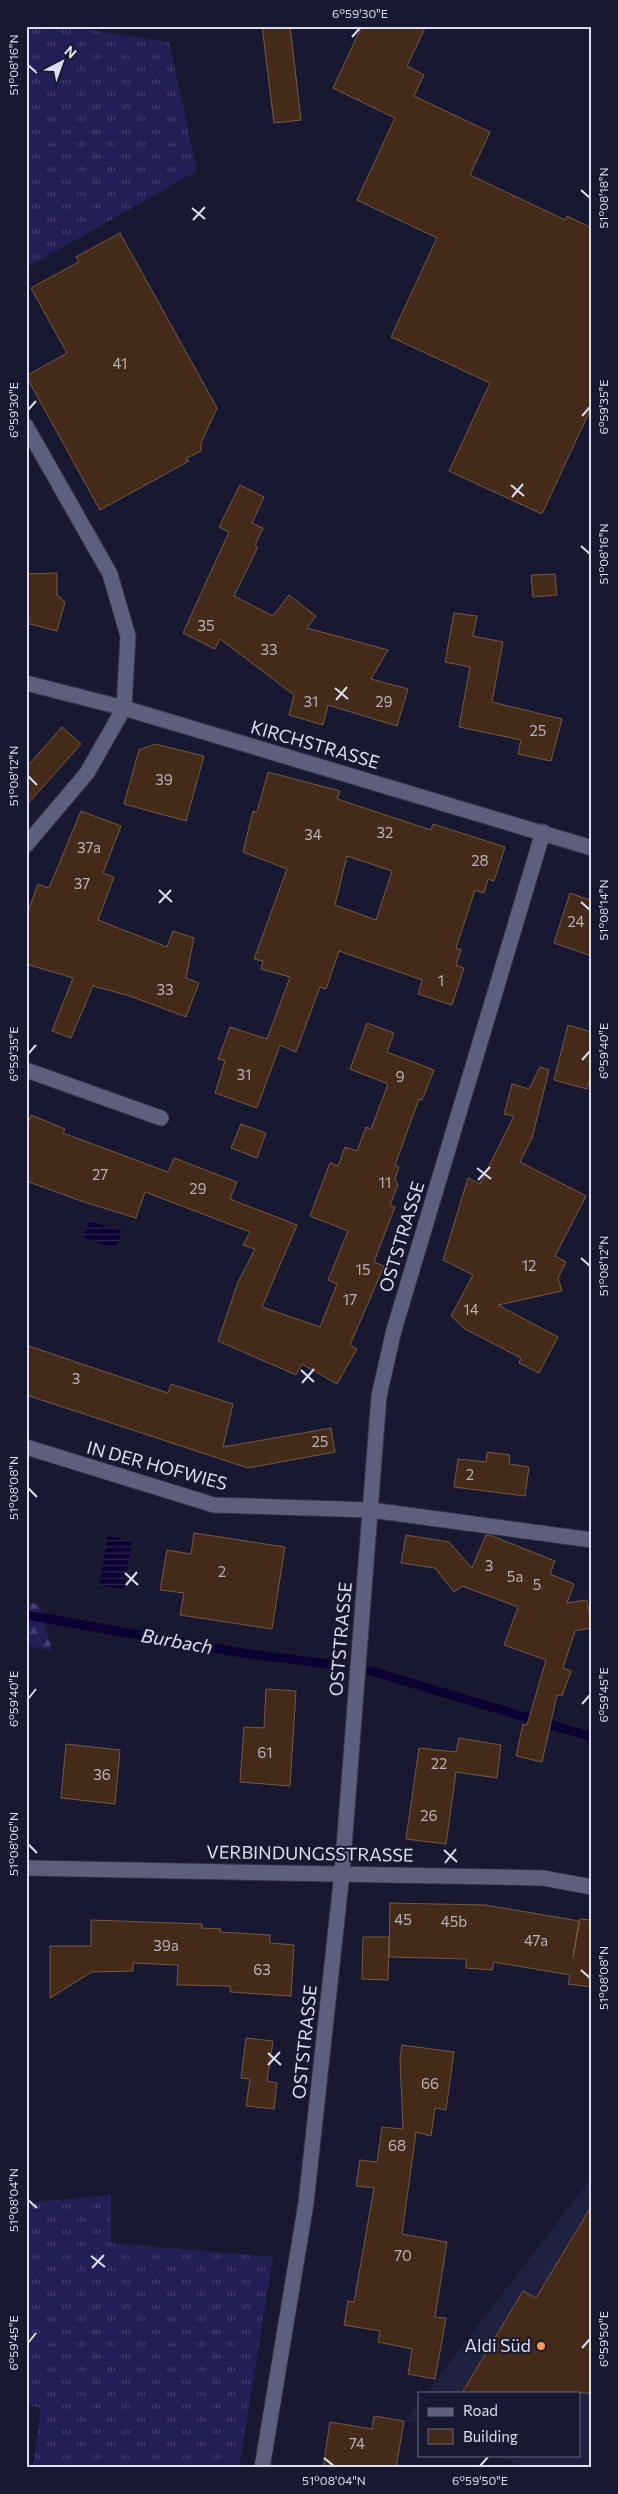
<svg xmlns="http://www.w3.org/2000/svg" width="618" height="2494" font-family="Commissioner,sans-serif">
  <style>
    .built { fill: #20203f }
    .grass { fill: url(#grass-tufts) }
    .forest { fill: url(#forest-firs) }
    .water { fill: url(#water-rules) }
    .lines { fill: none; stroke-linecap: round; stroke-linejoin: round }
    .stream { stroke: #0c0032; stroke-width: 9 }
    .building { fill: #442b19; stroke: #755845; fill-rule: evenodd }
    .minor-casing { stroke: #353347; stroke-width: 17 }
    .minor { stroke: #5e5f7d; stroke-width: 15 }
    .ticks { fill: none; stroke: #dddeef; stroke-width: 2 }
    .poi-dot { fill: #fd9c55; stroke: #181830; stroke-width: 2 }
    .labels { text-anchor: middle; stroke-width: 4; stroke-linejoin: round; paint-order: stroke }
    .number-label { font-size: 15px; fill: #b7b1ba }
    .street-label { font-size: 18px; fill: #dddeef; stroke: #181830 }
    .poi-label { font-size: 18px; fill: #dddeef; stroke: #181830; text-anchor: end }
    .water-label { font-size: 19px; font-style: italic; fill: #dedff5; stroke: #181830 }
    .neatline { fill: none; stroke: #dddeef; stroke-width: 2 }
    .ticks-label { font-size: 12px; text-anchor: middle; fill: #dddeef }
  </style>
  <defs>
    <pattern id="grass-tufts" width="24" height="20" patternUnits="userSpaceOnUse" patternTransform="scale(1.25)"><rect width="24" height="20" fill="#241e57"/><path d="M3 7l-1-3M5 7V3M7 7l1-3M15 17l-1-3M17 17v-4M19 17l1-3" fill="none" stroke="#433e6f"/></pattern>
    <pattern id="forest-firs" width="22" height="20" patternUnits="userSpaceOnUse" patternTransform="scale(1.25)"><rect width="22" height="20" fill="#241e57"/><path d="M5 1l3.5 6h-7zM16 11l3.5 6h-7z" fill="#433e6f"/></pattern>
    <pattern id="water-rules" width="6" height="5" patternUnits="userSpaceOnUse" patternTransform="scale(1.25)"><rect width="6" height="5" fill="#0c0032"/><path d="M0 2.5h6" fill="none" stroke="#2f2550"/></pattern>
  </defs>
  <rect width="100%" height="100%" fill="#181830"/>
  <!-- built -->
  <g class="built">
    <polygon points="592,2177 592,2468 527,2468 495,2455 579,2455 579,2393 426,2393"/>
    <polygon points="419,2402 419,2425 405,2420"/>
  </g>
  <!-- grass -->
  <g class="grass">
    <polygon points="26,26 64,26 169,42 197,171 26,268"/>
    <polygon points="111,2195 111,2243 273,2257 239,2468 33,2468 41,2408 26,2405 26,2203"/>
  </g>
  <!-- forest -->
  <polygon class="forest" points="26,1601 39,1605 52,1651 26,1645"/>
  <!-- water -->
  <g class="water">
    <polygon points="89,1221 122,1231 115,1249 84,1237"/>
    <polygon points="108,1536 132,1541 124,1589 99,1585"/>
  </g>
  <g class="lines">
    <!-- stream -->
    <g class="stream">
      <polyline points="26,1615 242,1653 328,1664"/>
      <polyline points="371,1671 592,1737"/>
    </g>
  </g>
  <!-- building -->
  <g class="building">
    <polygon points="262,26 290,26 301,120 274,123"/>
    <polygon points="362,26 426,26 407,66 424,75 414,96 490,132 470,175 565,220 567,216 592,228 592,406 542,514 449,471 490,383 391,337 437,238 357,200 395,118 333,88"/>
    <polygon points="120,233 217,408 201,443 201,451 185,459 189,461 100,510 26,376 67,353 31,288 79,262 76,257"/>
    <polygon points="240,485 264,497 252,523 263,528 255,545 258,547 234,596 273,616 289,595 316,616 307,628 388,650 371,679 408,689 397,726 328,705 323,725 289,715 294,695 220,639 215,649 183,633 229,532 219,527"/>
    <polygon points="57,573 57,595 65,602 57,631 26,623 26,574"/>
    <polygon points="555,574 557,595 533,597 531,575"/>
    <polygon points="454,613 477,616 473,636 503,642 492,702 562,719 551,761 518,754 521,740 459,727 470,667 445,662"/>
    <polygon points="62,727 81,744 26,806 26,768"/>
    <polygon points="155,744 204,756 186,821 124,804 139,750"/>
    <path d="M 268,772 L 340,791 L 337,799 L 431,830 L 433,824 L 505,847 L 494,881 L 488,879 L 484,893 L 475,890 L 456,948 L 461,950 L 456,965 L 464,968 L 452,1005 L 418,994 L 422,980 L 339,951 L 326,989 L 320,987 L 296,1052 L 280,1045 L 257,1108 L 215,1093 L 225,1061 L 218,1059 L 230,1027 L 267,1039 L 290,977 L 261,969 L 263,961 L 254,959 L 287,869 L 243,852 L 253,811 L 257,812 ZM 347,856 L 392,871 L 376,920 L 335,905 Z"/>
    <polygon points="81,811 121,826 103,873 114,877 98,920 167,947 173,931 194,938 186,978 199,983 186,1017 130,996 93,986 71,1038 52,1031 73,978 26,964 26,917 38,884 49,888"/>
    <polygon points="570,893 592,901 592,956 554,943"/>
    <polygon points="367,1023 394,1033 387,1052 434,1070 422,1100 419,1099 395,1165 399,1167 395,1179 398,1185 390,1205 395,1207 374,1262 384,1266 350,1345 357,1349 337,1384 302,1364 296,1375 218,1341 238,1282 255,1249 243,1245 250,1232 145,1192 136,1218 84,1202 26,1181 26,1128 31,1115 65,1129 63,1133 168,1172 174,1158 237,1182 230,1199 297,1225 262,1307 320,1327 337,1284 328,1280 348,1231 310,1216 330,1163 338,1166 345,1147 357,1151 366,1127 371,1129 388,1084 350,1069"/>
    <polygon points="568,1025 592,1032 592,1070 587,1089 554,1080"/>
    <polygon points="540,1067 549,1070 532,1138 520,1162 586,1196 555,1256 566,1262 558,1278 562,1291 498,1305 558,1337 539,1373 519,1363 521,1358 465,1329 451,1316 473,1275 443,1260 468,1178 480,1184 514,1116 504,1114 512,1084 529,1089"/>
    <polygon points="241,1124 266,1133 257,1158 231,1148"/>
    <polygon points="26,1345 168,1393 171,1384 233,1404 223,1447 331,1428 335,1452 248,1468 26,1395"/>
    <polygon points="487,1452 510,1455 509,1464 529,1467 525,1496 454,1487 458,1459 486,1462"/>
    <polygon points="194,1533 285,1547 272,1629 180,1615 184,1593 160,1590 167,1550 191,1554"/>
    <polygon points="406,1535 449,1542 472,1568 486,1535 492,1536 555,1561 550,1574 574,1584 567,1603 587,1600 591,1628 575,1631 563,1668 571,1671 562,1696 557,1695 542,1762 516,1756 523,1724 527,1725 546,1660 504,1645 518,1607 462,1586 454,1592 435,1568 401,1563"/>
    <polygon points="266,1689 296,1691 290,1786 240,1782 244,1727 264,1728"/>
    <polygon points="459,1738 501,1745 497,1778 456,1772 446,1844 406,1839 419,1748 456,1752"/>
    <polygon points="66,1744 120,1750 115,1804 61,1798"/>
    <polygon points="390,1903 485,1905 579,1921 573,1958 580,1919 592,1920 592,1987 568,1984 570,1975 494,1962 492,1970 466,1968 466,1959 389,1957"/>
    <polygon points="91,1920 202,1924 202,1928 221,1929 220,1932 270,1935 270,1943 294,1945 291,1996 230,1992 230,1986 177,1985 178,1965 133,1963 133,1971 92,1972 50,1998 50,1946 91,1946"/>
    <polygon points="363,1937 389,1937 388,1980 362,1979"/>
    <polygon points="246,2038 273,2041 267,2081 277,2083 274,2109 246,2106 250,2079 241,2078"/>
    <polygon points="402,2045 454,2052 446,2110 435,2108 431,2136 416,2132 402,2234 447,2242 435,2317 446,2318 435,2379 408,2374 412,2349 378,2342 380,2331 344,2325 348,2301 354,2302 374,2188 356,2186 360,2160 377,2162 382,2127 403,2129 400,2059"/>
    <polygon points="592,2205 592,2393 462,2393 523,2291 536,2298"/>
    <polygon points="374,2416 404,2421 396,2468 323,2468 330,2422 372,2429"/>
  </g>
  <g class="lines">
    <defs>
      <g id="minor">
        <polyline points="26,426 110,574 128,636 124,708 87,773 26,845"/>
        <polyline points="26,683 124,708 592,848"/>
        <polyline points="26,1070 161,1118"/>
        <polyline points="26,1447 214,1505 371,1510 592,1540"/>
        <polyline points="26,1868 543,1878 592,1887"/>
        <polyline points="262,2468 306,2203 342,1873 379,1396 394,1330 543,832"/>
      </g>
    </defs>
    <!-- minor casing -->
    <use href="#minor" class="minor-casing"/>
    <!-- minor -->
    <use href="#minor" class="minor"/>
  </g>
  <!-- ticks -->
  <path class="ticks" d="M 352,37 L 360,28M 28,65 L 37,73M 581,190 L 590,198M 192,208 L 205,219M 193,220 L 205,207M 28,410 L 36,401M 582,416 L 590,407M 511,485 L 524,496M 512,497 L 523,484M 581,546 L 590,554M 335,688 L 348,699M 336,700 L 347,687M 28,776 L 37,785M 159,890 L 172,902M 581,902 L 590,910M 159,903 L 171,890M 28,1054 L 36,1045M 582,1060 L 590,1051M 477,1168 L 491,1179M 478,1180 L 490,1167M 581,1258 L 590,1266M 301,1370 L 314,1382M 302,1383 L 314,1369M 28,1488 L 37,1497M 125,1573 L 138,1585M 126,1585 L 137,1572M 28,1699 L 36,1689M 582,1704 L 590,1695M 28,1844 L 37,1853M 444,1850 L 457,1862M 445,1863 L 456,1849M 581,1970 L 590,1978M 268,2053 L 281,2065M 268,2065 L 280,2052M 28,2200 L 37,2208M 91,2256 L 105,2267M 92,2268 L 104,2255M 28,2343 L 36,2333M 582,2348 L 590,2339M 324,2458 L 334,2466M 480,2466 L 488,2457"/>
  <!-- markers -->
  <circle class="poi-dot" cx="541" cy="2346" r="5"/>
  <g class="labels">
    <!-- number labels -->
    <g class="number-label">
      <text x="120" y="369">41</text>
      <text x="206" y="631">35</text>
      <text x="269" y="655">33</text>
      <text x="311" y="707">31</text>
      <text x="384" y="707">29</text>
      <text x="538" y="736">25</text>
      <text x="164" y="785">39</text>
      <text x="385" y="838">32</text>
      <text x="313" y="840">34</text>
      <text x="89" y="853">37a</text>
      <text x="480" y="866">28</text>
      <text x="82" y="889">37</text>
      <text x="576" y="927">24</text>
      <text x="441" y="986">1</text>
      <text x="165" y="995">33</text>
      <text x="244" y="1080">31</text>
      <text x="400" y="1082">9</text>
      <text x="100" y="1180">27</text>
      <text x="385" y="1188">11</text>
      <text x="198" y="1194">29</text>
      <text x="529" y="1271">12</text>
      <text x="363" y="1275">15</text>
      <text x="350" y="1305">17</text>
      <text x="471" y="1315">14</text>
      <text x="76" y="1384">3</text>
      <text x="320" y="1447">25</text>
      <text x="470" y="1480">2</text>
      <text x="489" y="1571">3</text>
      <text x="222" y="1577">2</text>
      <text x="515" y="1582">5a</text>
      <text x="537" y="1590">5</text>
      <text x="265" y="1758">61</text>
      <text x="439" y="1769">22</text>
      <text x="102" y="1780">36</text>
      <text x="429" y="1821">26</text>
      <text x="403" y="1925">45</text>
      <text x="454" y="1927">45b</text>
      <text x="536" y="1946">47a</text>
      <text x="166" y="1951">39a</text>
      <text x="262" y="1975">63</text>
      <text x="430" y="2089">66</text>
      <text x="397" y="2151">68</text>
      <text x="403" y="2261">70</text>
      <text x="357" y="2449">74</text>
    </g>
    <!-- street labels -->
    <g class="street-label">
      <text transform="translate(315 745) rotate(16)" y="6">KIRCHSTRASSE</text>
      <text transform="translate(402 1237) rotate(-73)" y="6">OSTSTRASSE</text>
      <text transform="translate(157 1466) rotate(15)" y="6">IN DER HOFWIES</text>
      <text transform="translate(341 1639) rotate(-85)" y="6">OSTSTRASSE</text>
      <text transform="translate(310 1854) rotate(1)" y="6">VERBINDUNGSSTRASSE</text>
      <text transform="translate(305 2042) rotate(-84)" y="6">OSTSTRASSE</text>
    </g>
    <!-- poi labels -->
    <g class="poi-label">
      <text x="531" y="2352">Aldi Süd</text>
    </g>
    <!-- water labels -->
    <g class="water-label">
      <text transform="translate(177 1641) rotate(10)" y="7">Burbach</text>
    </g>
  </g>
  <!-- border -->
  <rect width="618" height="2494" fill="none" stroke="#181830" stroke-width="55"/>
  <!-- legend -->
  <rect x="418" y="2392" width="162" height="65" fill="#181830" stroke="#67677c"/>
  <rect x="428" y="2408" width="25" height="8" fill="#5e5f7d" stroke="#67677c"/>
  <text x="463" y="2416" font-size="15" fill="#dddeef">Road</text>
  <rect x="428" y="2429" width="25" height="15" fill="#442b19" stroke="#67677c"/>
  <text x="463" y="2442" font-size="15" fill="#dddeef">Building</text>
  <!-- north arrow -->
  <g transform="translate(62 62) rotate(41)" stroke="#181830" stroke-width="4" paint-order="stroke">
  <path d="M0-4L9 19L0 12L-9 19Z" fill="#dddeef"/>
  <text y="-8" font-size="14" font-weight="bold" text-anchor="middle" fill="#dddeef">N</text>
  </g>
  <rect x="28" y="28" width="562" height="2438" class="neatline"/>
  <g class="ticks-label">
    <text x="360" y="18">6°59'30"E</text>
    <text transform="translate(14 65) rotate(-90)" y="4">51°08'16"N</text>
    <text transform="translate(604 198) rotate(-90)" y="4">51°08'18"N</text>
    <text transform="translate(604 407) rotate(-90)" y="4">6°59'35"E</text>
    <text transform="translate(14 410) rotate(-90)" y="4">6°59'30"E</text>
    <text transform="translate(604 554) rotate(-90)" y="4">51°08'16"N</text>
    <text transform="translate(14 776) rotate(-90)" y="4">51°08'12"N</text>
    <text transform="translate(604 910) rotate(-90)" y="4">51°08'14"N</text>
    <text transform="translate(604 1051) rotate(-90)" y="4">6°59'40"E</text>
    <text transform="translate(14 1054) rotate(-90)" y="4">6°59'35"E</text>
    <text transform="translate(604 1266) rotate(-90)" y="4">51°08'12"N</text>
    <text transform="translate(14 1488) rotate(-90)" y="4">51°08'08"N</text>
    <text transform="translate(604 1695) rotate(-90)" y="4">6°59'45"E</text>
    <text transform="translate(14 1699) rotate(-90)" y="4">6°59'40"E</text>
    <text transform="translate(14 1844) rotate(-90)" y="4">51°08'06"N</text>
    <text transform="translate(604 1978) rotate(-90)" y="4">51°08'08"N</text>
    <text transform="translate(14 2200) rotate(-90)" y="4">51°08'04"N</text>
    <text transform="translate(604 2339) rotate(-90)" y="4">6°59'50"E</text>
    <text transform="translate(14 2343) rotate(-90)" y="4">6°59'45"E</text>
    <text x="334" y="2485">51°08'04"N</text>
    <text x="480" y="2485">6°59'50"E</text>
  </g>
</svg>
